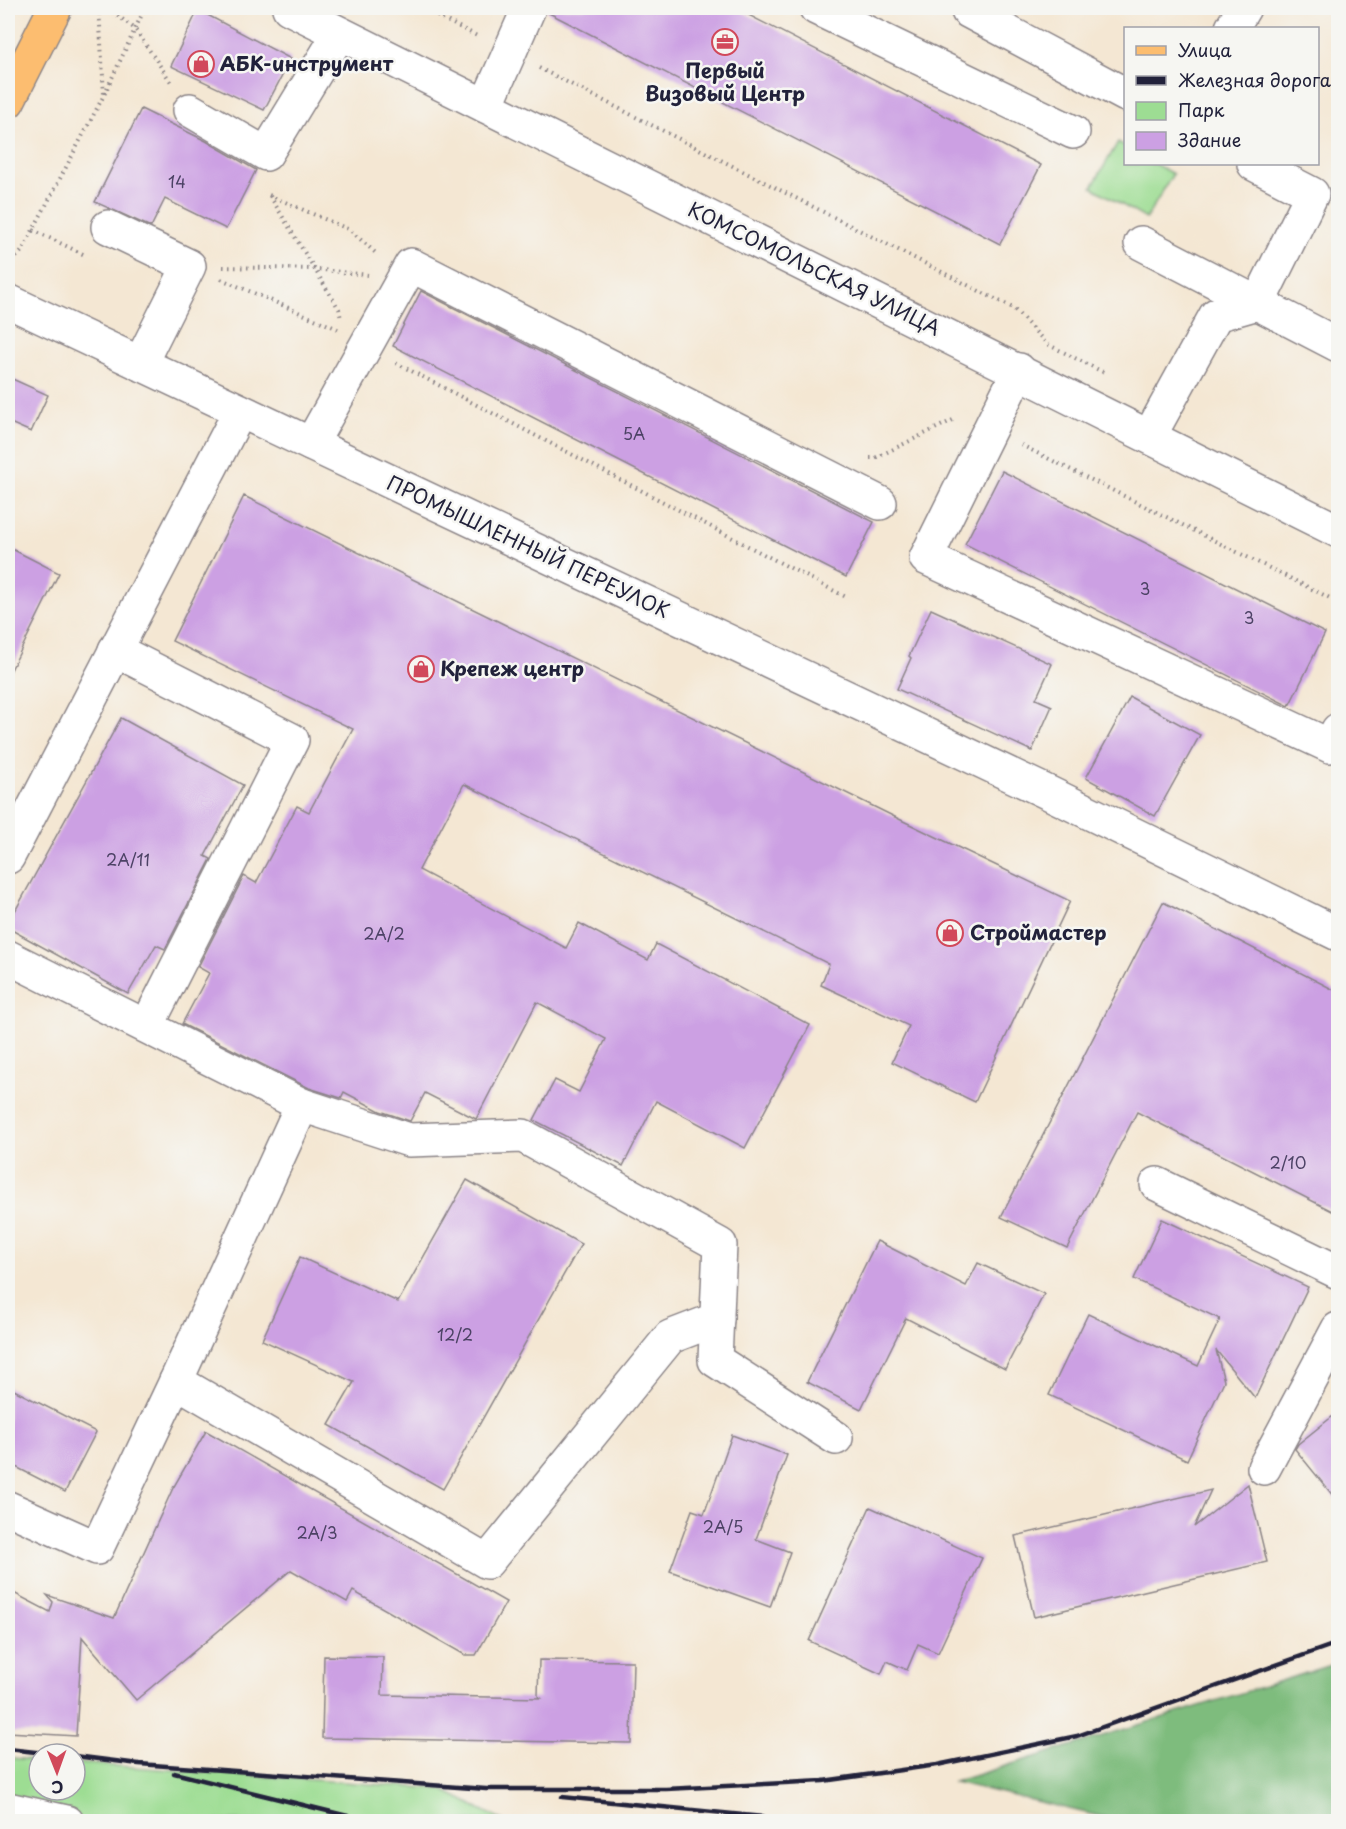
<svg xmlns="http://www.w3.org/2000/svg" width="1346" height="1829" font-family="'Playpen Sans',sans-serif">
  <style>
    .green { fill: #9ddd93; stroke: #608067; stroke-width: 1.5 }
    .forest { fill: #7ebc7d; stroke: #506f5c; stroke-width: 1.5 }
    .building { fill: #cca0e3 }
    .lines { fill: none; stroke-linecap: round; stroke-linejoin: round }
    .minor-casing { stroke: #8b8487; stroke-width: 36 }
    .major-casing { stroke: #8b8487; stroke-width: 36 }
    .path { stroke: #8b8487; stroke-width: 4; stroke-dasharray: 1.5 4.5; stroke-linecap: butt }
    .minor { stroke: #fff; stroke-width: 33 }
    .major { stroke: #fcbd6f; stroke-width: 33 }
    .rail { stroke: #22223b; stroke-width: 4.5 }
    .labels { text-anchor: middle; stroke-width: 5; stroke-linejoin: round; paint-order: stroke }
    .number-label { font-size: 16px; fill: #4c4265 }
    .poi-label { font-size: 20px; font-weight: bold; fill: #22223b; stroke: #f6f6f2; text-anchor: start }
    .street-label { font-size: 20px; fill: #22223b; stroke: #f6f6f2 }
  </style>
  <rect width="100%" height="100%" fill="#f6f6f2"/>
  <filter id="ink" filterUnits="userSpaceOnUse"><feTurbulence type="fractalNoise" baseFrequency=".0167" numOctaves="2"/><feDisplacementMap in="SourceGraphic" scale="12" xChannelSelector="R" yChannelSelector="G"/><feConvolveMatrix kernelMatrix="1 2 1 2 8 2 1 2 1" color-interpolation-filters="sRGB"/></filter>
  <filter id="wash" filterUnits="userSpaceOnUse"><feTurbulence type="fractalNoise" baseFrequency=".008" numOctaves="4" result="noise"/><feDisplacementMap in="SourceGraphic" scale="24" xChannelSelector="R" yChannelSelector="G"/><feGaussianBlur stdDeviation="1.35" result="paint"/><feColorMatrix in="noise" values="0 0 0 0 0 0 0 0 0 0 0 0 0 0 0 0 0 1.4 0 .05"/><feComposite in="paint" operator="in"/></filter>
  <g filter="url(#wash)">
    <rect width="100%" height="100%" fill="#f4e7d3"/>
    <!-- green -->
    <g class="green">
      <polygon points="1118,142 1125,146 1126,164 1155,164 1173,174 1146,219 1092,187"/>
      <polygon points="8,1758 39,1760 39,1790 75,1790 75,1763 441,1789 504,1821 47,1821 8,1806"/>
    </g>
    <!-- forest -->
    <polygon class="forest" points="1338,1663 1338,1821 1120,1821 954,1782"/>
    <g id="blocks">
      <!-- building -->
      <g class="building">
        <polygon points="547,8 735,8 1041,165 1000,244 547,12"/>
        <polygon points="198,10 291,59 264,110 171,66"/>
        <polygon points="141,109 206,141 256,170 226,229 165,199 151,227 95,202"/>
        <polygon points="421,291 874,522 846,577 393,346"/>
        <polygon points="8,377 48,395 31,432 8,422"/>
        <polygon points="1002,471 1325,633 1289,706 965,544"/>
        <polygon points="244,496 901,820 1070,901 975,1102 892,1062 909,1026 821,985 829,964 464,784 419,870 566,948 579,923 648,960 656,944 810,1025 745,1148 656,1101 623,1166 534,1120 555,1080 579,1092 606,1039 537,1002 476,1119 425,1093 410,1121 380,1111 344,1092 341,1098 309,1088 182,1024 209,973 198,967 244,876 256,883 297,806 309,812 353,729 172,641"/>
        <polygon points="8,547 59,573 8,676"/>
        <polygon points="931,609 1052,664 1036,699 1052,706 1032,751 897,689 911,658 909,656"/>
        <polygon points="1130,697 1200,735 1155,816 1086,778"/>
        <polygon points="121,718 243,785 205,856 211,859 165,949 156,945 128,994 8,928 8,924"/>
        <polygon points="1163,902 1338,992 1338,1214 1137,1112 1067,1248 1001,1217"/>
        <polygon points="467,1180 581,1244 443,1489 329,1425 354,1382 262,1340 300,1257 398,1302"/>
        <polygon points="1162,1219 1308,1287 1255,1398 1216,1350 1224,1381 1187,1460 1049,1395 1088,1314 1198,1366 1220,1319 1134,1279"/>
        <polygon points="877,1241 966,1286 978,1263 1044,1294 1005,1369 906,1318 861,1409 807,1382"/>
        <polygon points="8,1387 96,1432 65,1492 8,1463"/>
        <polygon points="1338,1412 1338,1502 1295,1449 1298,1444"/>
        <polygon points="206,1431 506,1602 476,1655 465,1655 353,1591 347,1602 291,1570 136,1700 82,1637 76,1736 8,1732 8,1590 50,1612 53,1602 47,1595 114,1618 173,1488"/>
        <polygon points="732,1435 787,1455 756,1539 790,1552 770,1607 670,1571 692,1510 704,1514"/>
        <polygon points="1248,1484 1267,1562 1034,1617 1015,1536 1211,1490 1194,1527"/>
        <polygon points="870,1507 982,1558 938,1653 918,1644 907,1670 887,1661 881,1674 809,1641"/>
        <polygon points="324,1656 383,1657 382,1695 541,1698 538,1696 539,1660 633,1661 631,1743 322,1738"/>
      </g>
    </g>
  </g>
  <g filter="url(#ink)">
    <use href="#blocks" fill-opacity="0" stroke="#8b8487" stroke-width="1.5"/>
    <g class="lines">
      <defs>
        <g id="minor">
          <polyline points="289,8 1338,531"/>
          <polyline points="816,8 1073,132"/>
          <polyline points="969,8 968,11 1126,95"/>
          <polyline points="1232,28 1244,8"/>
          <polyline points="486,106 529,8"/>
          <polyline points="190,110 266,154 339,34"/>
          <polyline points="108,227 189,266 140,364"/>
          <polyline points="1141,243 1338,345"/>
          <polyline points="8,301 1049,793 1338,934"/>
          <polyline points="1019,370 926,558 1330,746 1338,730"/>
          <polyline points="1150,435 1216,315 1258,303 1312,194 1254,164"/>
          <polyline points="311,444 411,265 880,503"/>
          <polyline points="115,650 292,740 147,1026"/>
          <polyline points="8,857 240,411"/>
          <polyline points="8,957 302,1105 176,1381 487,1562 670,1337 717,1319"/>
          <polyline points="302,1105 409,1140 523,1136 720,1245 715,1360 836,1438"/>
          <polyline points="1157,1184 1338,1272"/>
          <polyline points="1264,1468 1338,1329"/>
          <polyline points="8,1508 97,1548 176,1381"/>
          <polyline points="8,1809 67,1822"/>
        </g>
        <polyline id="major" points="8,101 55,8"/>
      </defs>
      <!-- minor casing -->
      <use href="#minor" class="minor-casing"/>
      <!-- major casing -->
      <use href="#major" class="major-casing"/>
      <!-- path -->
      <g class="path">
        <polyline points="99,8 104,94"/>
        <polyline points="108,8 135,29 171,82"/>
        <polyline points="421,8 479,37"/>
        <polyline points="539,68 1013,308 1047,344 1103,372"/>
        <polyline points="269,195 350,230 378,255"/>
        <polyline points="270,196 339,309 341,319"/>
        <polyline points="33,230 87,256"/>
        <polyline points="8,266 22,251 104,95 145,8"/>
        <polyline points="223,267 314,269 368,275"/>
        <polyline points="221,279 338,329"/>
        <polyline points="396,363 848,598"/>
        <polyline points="1021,445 1338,602"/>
        <polyline points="870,458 875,458 955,419"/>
      </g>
      <!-- minor -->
      <use href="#minor" class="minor"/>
      <!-- major -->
      <use href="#major" class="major"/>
      <!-- rail -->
      <g class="rail">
        <polyline points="8,1749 54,1754"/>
        <polyline points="75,1756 139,1764 486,1789 666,1789 823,1781 937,1765 1077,1736 1338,1643"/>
        <polyline points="174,1773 372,1822"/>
        <polyline points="562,1797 813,1822"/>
      </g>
    </g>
  </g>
  <!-- icons -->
  <defs>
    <symbol id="office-ring" viewBox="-11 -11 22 22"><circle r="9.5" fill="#f6f6f2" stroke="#d1495b" stroke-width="1.5"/><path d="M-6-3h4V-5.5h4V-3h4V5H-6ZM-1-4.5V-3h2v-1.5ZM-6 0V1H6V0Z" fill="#d1495b"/></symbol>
    <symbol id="shop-ring" viewBox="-11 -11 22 22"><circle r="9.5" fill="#f6f6f2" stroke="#d1495b" stroke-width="1.5"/><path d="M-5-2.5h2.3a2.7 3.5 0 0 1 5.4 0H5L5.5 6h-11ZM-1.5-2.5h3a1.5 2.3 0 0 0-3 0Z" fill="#d1495b"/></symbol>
  </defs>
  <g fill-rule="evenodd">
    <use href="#office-ring" x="710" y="27" width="30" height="30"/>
    <use href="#shop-ring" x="186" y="49" width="30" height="30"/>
    <use href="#shop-ring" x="406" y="654" width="30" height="30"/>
    <use href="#shop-ring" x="935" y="918" width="30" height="30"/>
  </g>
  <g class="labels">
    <!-- number labels -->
    <g class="number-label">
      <text x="177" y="188">14</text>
      <text x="634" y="440">5А</text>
      <text x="1145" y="595">3</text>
      <text x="1249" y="624">3</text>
      <text x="128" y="866">2А/11</text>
      <text x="384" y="940">2А/2</text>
      <text x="1288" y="1169">2/10</text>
      <text x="455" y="1341">12/2</text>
      <text x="723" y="1533">2А/5</text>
      <text x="317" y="1539">2А/3</text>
    </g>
    <!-- poi labels -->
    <g class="poi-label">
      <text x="220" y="71">АБК-инструмент</text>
      <text x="725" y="78" text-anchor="middle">Первый<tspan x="725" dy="23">Визовый Центр</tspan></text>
      <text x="440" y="676">Крепеж центр</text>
      <text x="970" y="940">Строймастер</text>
    </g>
    <!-- street labels -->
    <g class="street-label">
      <text transform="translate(814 269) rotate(26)" y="7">КОМСОМОЛЬСКАЯ УЛИЦА</text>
      <text transform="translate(528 547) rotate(25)" y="7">ПРОМЫШЛЕННЫЙ ПЕРЕУЛОК</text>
    </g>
  </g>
  <!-- margin -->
  <rect width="1346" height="1829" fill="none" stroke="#f6f6f2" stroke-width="30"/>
  <!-- legend -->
  <rect x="1124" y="27" width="195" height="138" fill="#f6f6f2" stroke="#a1a1a9" stroke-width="1.5"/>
  <rect x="1136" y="46" width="30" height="9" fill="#fcbd6f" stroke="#a1a1a9" stroke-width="1.5"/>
  <text x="1178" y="57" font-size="18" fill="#22223b">Улица</text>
  <rect x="1136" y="76" width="30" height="9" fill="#22223b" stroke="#a1a1a9" stroke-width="1.5"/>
  <text x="1178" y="87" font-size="18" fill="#22223b">Железная дорога</text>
  <rect x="1136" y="102" width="30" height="18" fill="#9ddd93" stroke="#a1a1a9" stroke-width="1.5"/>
  <text x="1178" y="117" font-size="18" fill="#22223b">Парк</text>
  <rect x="1136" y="132" width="30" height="18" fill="#cca0e3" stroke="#a1a1a9" stroke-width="1.5"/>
  <text x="1178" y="147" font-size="18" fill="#22223b">Здание</text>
  <!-- north arrow -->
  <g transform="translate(57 1772) rotate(179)"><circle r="28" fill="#f6f6f2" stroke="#a1a1a9" stroke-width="1.5"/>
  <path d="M0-4.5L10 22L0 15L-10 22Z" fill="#d1495b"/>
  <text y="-9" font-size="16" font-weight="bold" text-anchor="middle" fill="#22223b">С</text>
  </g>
</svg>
